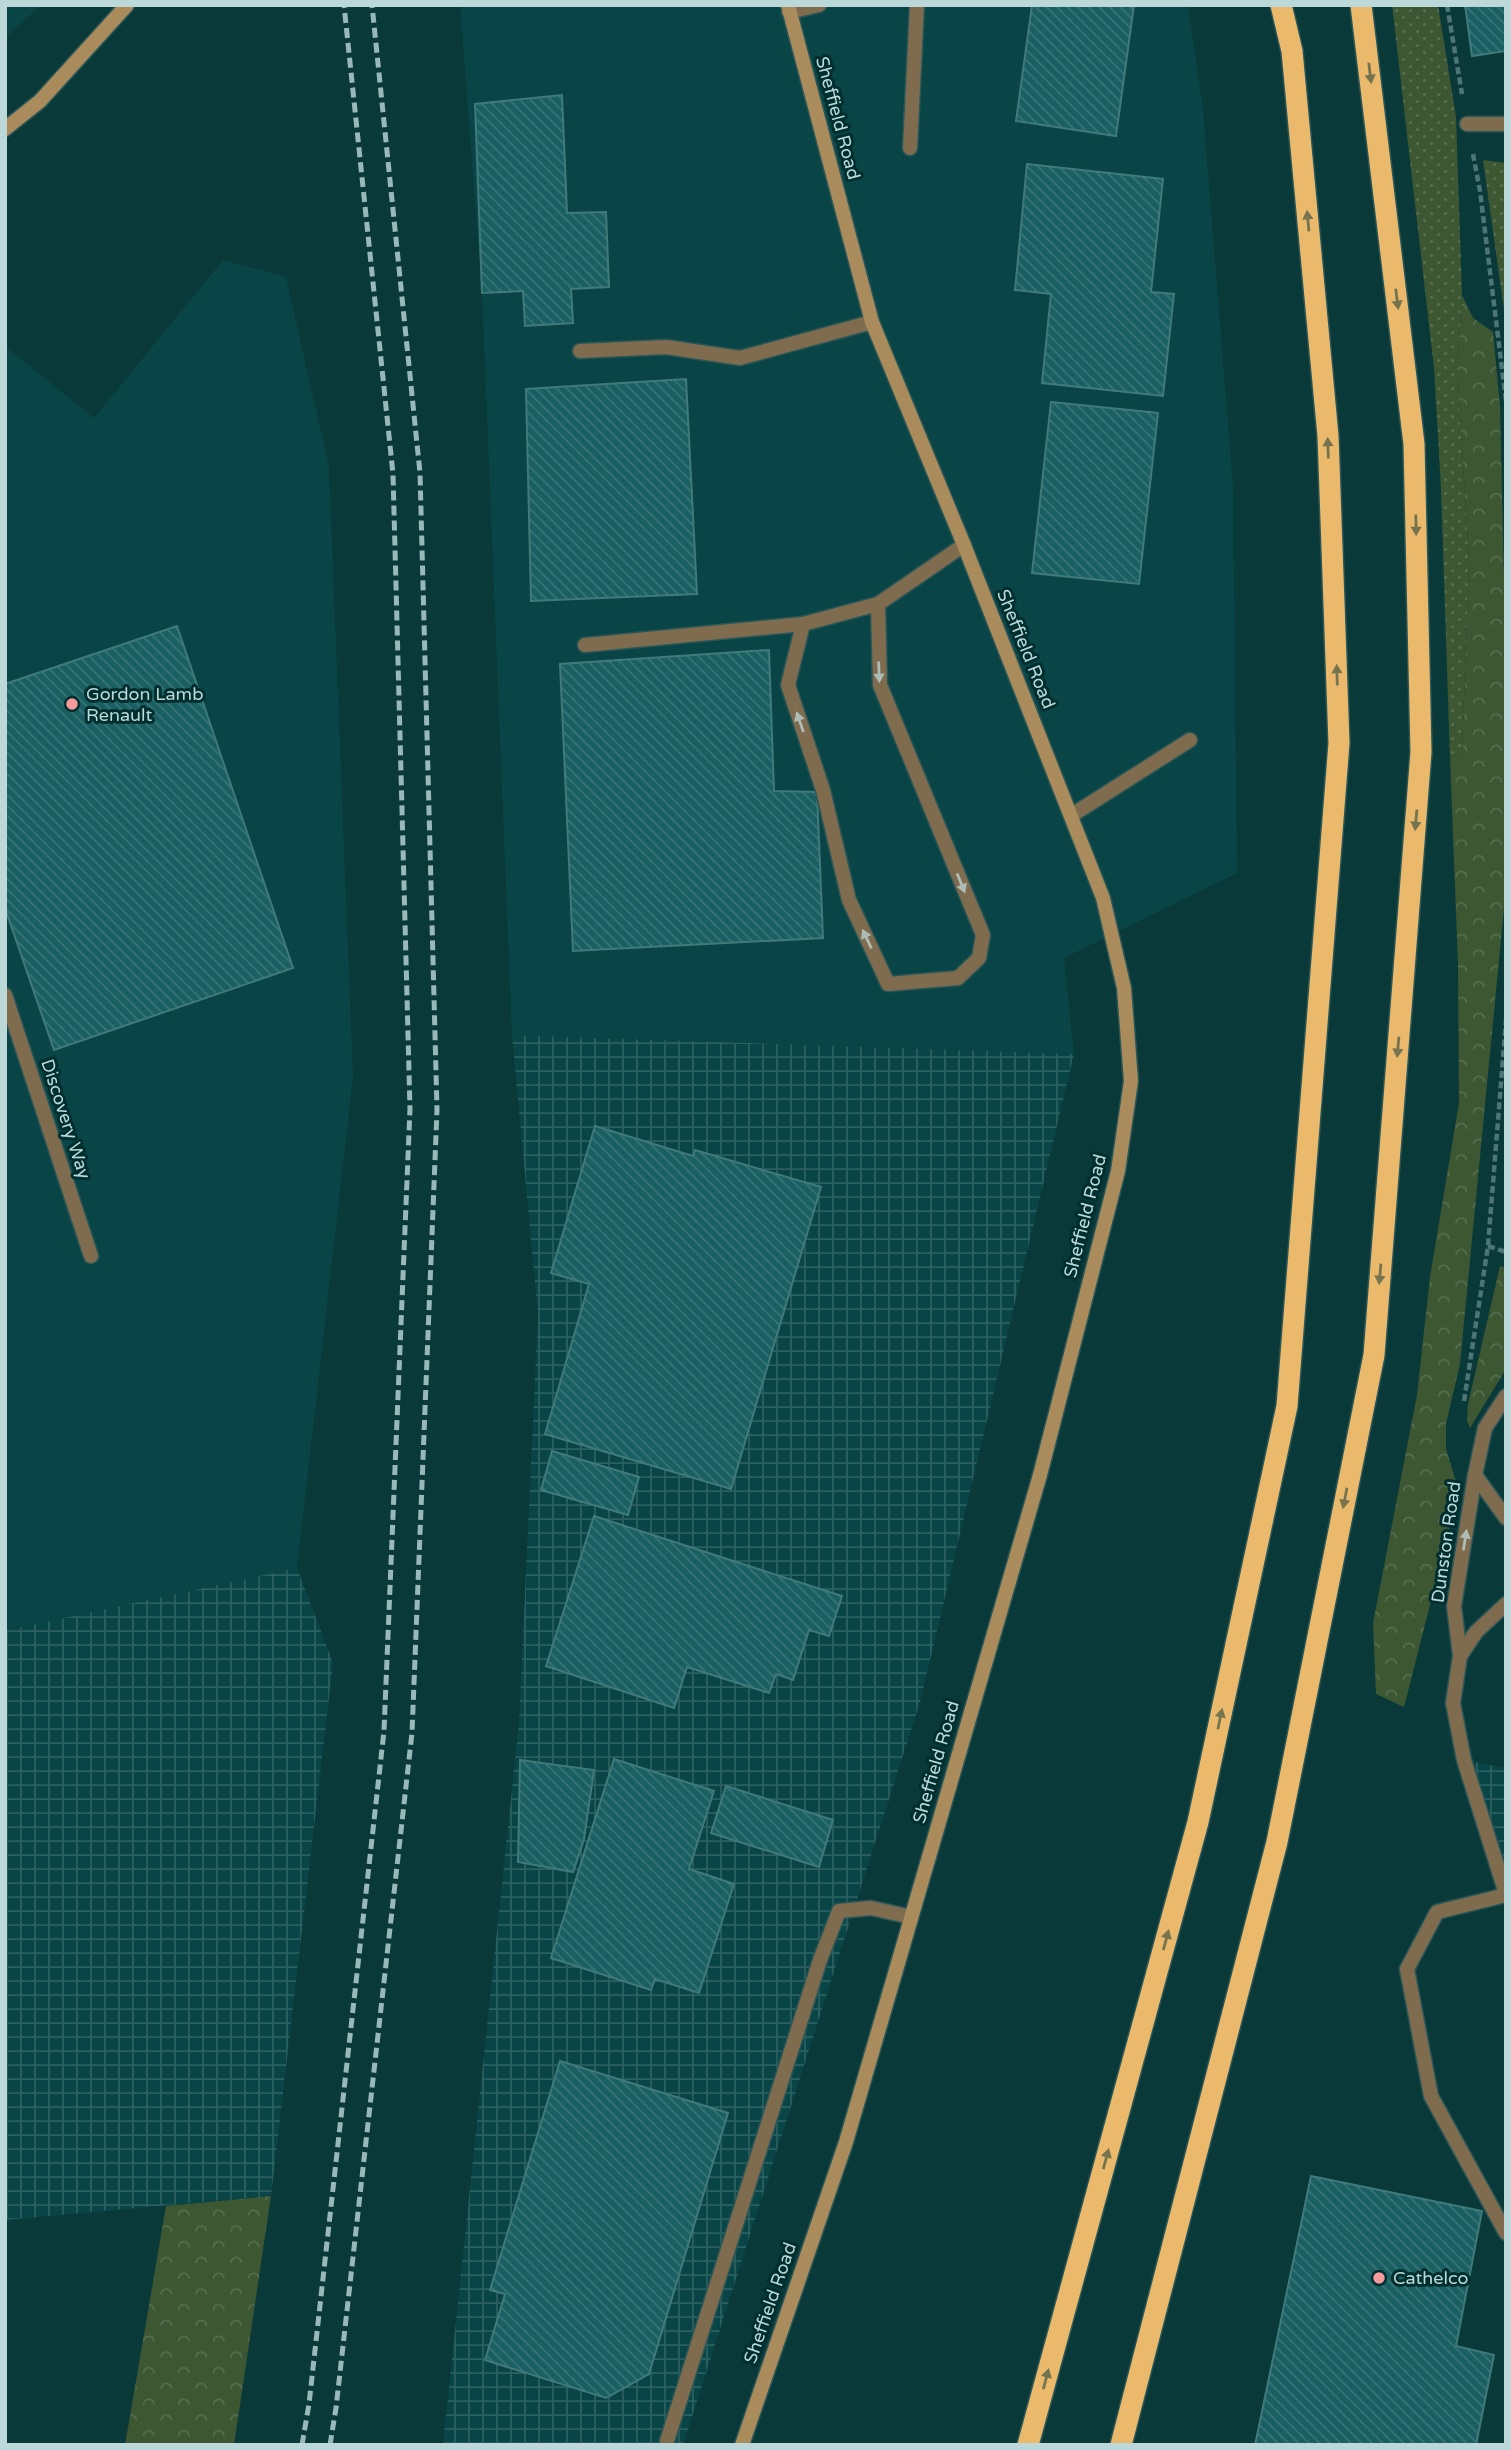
<svg xmlns="http://www.w3.org/2000/svg" width="1511" height="2450" font-family="'Varela Round',sans-serif">
  <style>
    .built { fill: #094546 }
    .industrial { fill: url(#industrial-grid) }
    .grass { fill: url(#grass-dots) }
    .forest { fill: url(#forest-crowns) }
    .building { fill: url(#building-back-hatch); stroke: #407a7b; stroke-width: 2 }
    .lines { fill: none; stroke-linecap: round; stroke-linejoin: round }
    .lane-casing { stroke: #2a5657; stroke-width: 17 }
    .street-casing { stroke: #2a5657; stroke-width: 17 }
    .secondary-casing { stroke: #2a5657; stroke-width: 17 }
    .highway-casing { stroke: #2a5657; stroke-width: 24 }
    .path { stroke: #4d7576; stroke-width: 4.5; stroke-dasharray: 7 3.5; stroke-linecap: butt }
    .lane { stroke: #7f6b4e; stroke-width: 14 }
    .street { stroke: #7f6b4e; stroke-width: 14 }
    .secondary { stroke: #aa8b5b; stroke-width: 14 }
    .highway { stroke: #eab96c; stroke-width: 21 }
    .rail { stroke: #99b8b9; stroke-width: 5; stroke-dasharray: 10 5; stroke-linecap: butt }
    .oneway { fill: #75744e }
    .oneway2 { fill: #adbdb6 }
    .poi-dot { fill: #f59b9e; stroke: #002f30; stroke-width: 2.5 }
    .labels { text-anchor: middle; stroke-width: 6; stroke-linejoin: round; paint-order: stroke }
    .street-label { font-size: 18px; fill: #bcd8d9; stroke: #002f30 }
    .poi-label { font-size: 18px; fill: #bcd8d9; stroke: #002f30; text-anchor: start }
  </style>
  <defs>
    <pattern id="industrial-grid" width="8" height="8" patternUnits="userSpaceOnUse" patternTransform="scale(1.75)"><rect width="8" height="8" fill="#094546"/><path d="M0 4h8M4 0v8" fill="none" stroke="#2b5f60"/></pattern>
    <pattern id="grass-dots" width="8" height="8" patternUnits="userSpaceOnUse" patternTransform="scale(1.75)"><rect width="8" height="8" fill="#3c5732"/><path d="M2 2h.1M6 6h.1" fill="none" stroke="#566e4f" stroke-width="1.8" stroke-linecap="round"/></pattern>
    <pattern id="forest-crowns" width="20" height="18" patternUnits="userSpaceOnUse" patternTransform="scale(1.75)"><rect width="20" height="18" fill="#3c5732"/><path d="M2 6a3 3 0 1 1 6 0M12 15a3 3 0 1 1 6 0" fill="none" stroke="#566e4f"/></pattern>
    <pattern id="building-back-hatch" width="6" height="6" patternUnits="userSpaceOnUse" patternTransform="scale(1.75)"><rect width="6" height="6" fill="#1a5f61"/><path d="M-1 5l2 2M0 0l6 6M5-1l2 2" fill="none" stroke="#397577"/></pattern>
  </defs>
  <rect width="100%" height="100%" fill="#0a393a"/>
  <!-- built -->
  <g class="built">
    <polygon points="5,5 41,5 5,38"/>
    <polygon points="460,5 1188,5 1203,109 1233,487 1237,873 1064,958 1074,1054 512,1035 482,293"/>
    <polygon points="223,260 286,277 329,467 353,1077 297,1568 8,1630 5,1626 5,346 94,418"/>
  </g>
  <!-- industrial -->
  <g class="industrial">
    <polygon points="512,1035 1074,1054 920,1702 683,2445 443,2445 519,1722 538,1314"/>
    <polygon points="297,1568 333,1663 271,2196 5,2220 5,1626 8,1630"/>
    <polygon points="1464,1760 1506,1768 1506,1894"/>
  </g>
  <!-- grass -->
  <g class="grass">
    <polygon points="1392,5 1438,5 1456,117 1462,294 1457,366 1469,561 1462,751 1450,758 1441,488 1434,368"/>
    <polygon points="1483,160 1506,163 1506,324"/>
  </g>
  <!-- forest -->
  <g class="forest">
    <polygon points="1462,295 1473,318 1493,332 1500,406 1505,618 1504,908 1460,1364 1446,1424 1446,1449 1459,1491 1404,1707 1376,1694 1373,1623 1417,1395 1430,1277 1459,1103 1458,964 1450,758 1462,751 1469,561 1457,366"/>
    <polygon points="1500,1266 1506,1268 1506,1369 1470,1428 1467,1421 1468,1404"/>
    <polygon points="271,2196 234,2445 125,2445 166,2206"/>
  </g>
  <!-- building -->
  <g class="building">
    <polygon points="1032,5 1134,5 1116,136 1016,121"/>
    <polygon points="1465,5 1506,5 1506,51 1472,56"/>
    <polygon points="562,95 567,213 606,212 609,287 571,289 573,323 525,326 523,291 482,293 475,104"/>
    <polygon points="1027,164 1163,179 1151,292 1174,294 1163,396 1042,383 1051,294 1015,290"/>
    <polygon points="686,379 697,594 531,601 526,389"/>
    <polygon points="1051,402 1158,413 1139,584 1032,573"/>
    <polygon points="177,626 293,968 54,1050 5,908 5,684"/>
    <polygon points="769,650 774,791 817,792 823,938 573,951 560,664"/>
    <polygon points="595,1126 693,1156 695,1150 821,1187 731,1489 545,1434 589,1284 551,1273"/>
    <polygon points="552,1451 639,1477 628,1515 541,1490"/>
    <polygon points="594,1516 842,1596 829,1636 809,1630 793,1680 776,1674 769,1693 687,1667 674,1708 546,1666"/>
    <polygon points="614,1759 714,1791 689,1869 734,1884 699,1993 655,1979 651,1990 551,1958"/>
    <polygon points="520,1760 594,1770 584,1839 573,1872 518,1862"/>
    <polygon points="726,1786 833,1820 819,1867 711,1833"/>
    <polygon points="560,2061 728,2113 649,2374 606,2398 485,2360 505,2294 490,2290"/>
    <polygon points="1311,2176 1482,2211 1456,2346 1494,2355 1476,2445 1255,2445"/>
  </g>
  <g class="lines">
    <defs>
      <g id="lane">
        <polyline points="789,12 819,5"/>
        <polyline points="910,148 917,5"/>
        <polyline points="580,351 666,347 740,358 872,322"/>
        <polyline points="878,604 880,685 983,935 979,958 958,978 888,984 849,900 823,790 788,685 803,624 878,604 964,545"/>
        <polyline points="585,645 803,624"/>
        <polyline points="1072,815 1190,740"/>
        <polyline points="5,995 91,1256"/>
        <polyline points="1506,1895 1437,1912 1407,1969 1431,2096 1506,2233"/>
        <polyline points="667,2441 820,1960 839,1911 871,1908 911,1917"/>
      </g>
      <g id="street">
        <polyline points="1467,124 1506,124"/>
        <polyline points="1506,1396 1485,1428 1475,1475 1454,1606 1460,1656 1453,1703 1464,1760 1506,1894"/>
        <polyline points="1475,1475 1506,1518"/>
        <polyline points="1460,1656 1476,1632 1506,1604"/>
      </g>
      <g id="secondary">
        <polyline points="5,129 40,101 127,5"/>
        <polyline points="742,2445 846,2142 1040,1475 1118,1171 1131,1081 1124,988 1103,898 964,545 872,322 788,5"/>
      </g>
      <g id="highway">
        <polyline points="1028,2445 1198,1822 1287,1406 1339,743 1328,436 1292,51 1281,5"/>
        <polyline points="1121,2445 1277,1842 1374,1355 1421,752 1414,444 1361,5"/>
      </g>
    </defs>
    <!-- lane casing -->
    <use href="#lane" class="lane-casing"/>
    <!-- street casing -->
    <use href="#street" class="street-casing"/>
    <!-- secondary casing -->
    <use href="#secondary" class="secondary-casing"/>
    <!-- highway casing -->
    <use href="#highway" class="highway-casing"/>
    <!-- path -->
    <g class="path">
      <polyline points="1447,5 1462,94"/>
      <polyline points="1473,154 1480,191 1506,401"/>
      <polyline points="1488,1246 1506,1252"/>
      <polyline points="1464,1401 1488,1246 1506,1020"/>
    </g>
    <!-- lane -->
    <use href="#lane" class="lane"/>
    <!-- street -->
    <use href="#street" class="street"/>
    <!-- secondary -->
    <use href="#secondary" class="secondary"/>
    <!-- highway -->
    <use href="#highway" class="highway"/>
    <!-- rail -->
    <g class="rail">
      <polyline points="302,2445 309,2404 384,1731 410,1109 393,474 344,5"/>
      <polyline points="330,2445 336,2408 412,1733 437,1110 420,473 372,5"/>
    </g>
  </g>
  <!-- one-way arrows -->
  <defs><path id="oneway-solid" d="M-6-.8H1V-3.2L6.5 0L1 3.2V.8H-6Z" transform="scale(1.75)"/></defs>
  <g class="oneway">
    <use href="#oneway-solid" transform="translate(1370 73) rotate(83)"/>
    <use href="#oneway-solid" transform="translate(1308 221) rotate(-95)"/>
    <use href="#oneway-solid" transform="translate(1397 299) rotate(83)"/>
    <use href="#oneway-solid" transform="translate(1328 448) rotate(-92)"/>
    <use href="#oneway-solid" transform="translate(1416 525) rotate(89)"/>
    <use href="#oneway-solid" transform="translate(1337 675) rotate(-92)"/>
    <use href="#oneway-solid" transform="translate(1416 820) rotate(95)"/>
    <use href="#oneway-solid" transform="translate(1398 1047) rotate(95)"/>
    <use href="#oneway-solid" transform="translate(1380 1274) rotate(95)"/>
    <use href="#oneway-solid" transform="translate(1345 1498) rotate(101)"/>
    <use href="#oneway-solid" transform="translate(1220 1719) rotate(-78)"/>
    <use href="#oneway-solid" transform="translate(1166 1940) rotate(-75)"/>
    <use href="#oneway-solid" transform="translate(1106 2159) rotate(-75)"/>
    <use href="#oneway-solid" transform="translate(1046 2379) rotate(-75)"/>
  </g>
  <g class="oneway2">
    <use href="#oneway-solid" transform="translate(879 672) rotate(88)"/>
    <use href="#oneway-solid" transform="translate(800 722) rotate(-109)"/>
    <use href="#oneway-solid" transform="translate(961 883) rotate(68)"/>
    <use href="#oneway-solid" transform="translate(867 939) rotate(-115)"/>
    <use href="#oneway-solid" transform="translate(1465 1540) rotate(-81)"/>
  </g>
  <!-- markers -->
  <g class="poi-dot">
    <circle cx="72" cy="704" r="7"/>
    <circle cx="1379" cy="2278" r="7"/>
  </g>
  <g class="labels">
    <!-- street labels -->
    <g class="street-label">
      <text transform="translate(838 118) rotate(75)" y="6">Sheffield Road</text>
      <text transform="translate(1026 649) rotate(68)" y="6">Sheffield Road</text>
      <text transform="translate(66 1119) rotate(72)" y="6">Discovery Way</text>
      <text transform="translate(1085 1216) rotate(-76)" y="6">Sheffield Road</text>
      <text transform="translate(1446 1542) rotate(-82)" y="6">Dunston Road</text>
      <text transform="translate(936 1762) rotate(-74)" y="6">Sheffield Road</text>
      <text transform="translate(770 2303) rotate(-71)" y="6">Sheffield Road</text>
    </g>
    <!-- poi labels -->
    <g class="poi-label">
      <text x="86" y="700">Gordon Lamb<tspan x="86" dy="21">Renault</tspan></text>
      <text x="1393" y="2284">Cathelco</text>
    </g>
  </g>
  <!-- border -->
  <rect width="1511" height="2450" fill="none" stroke="#bcd8d9" stroke-width="14"/>
</svg>
